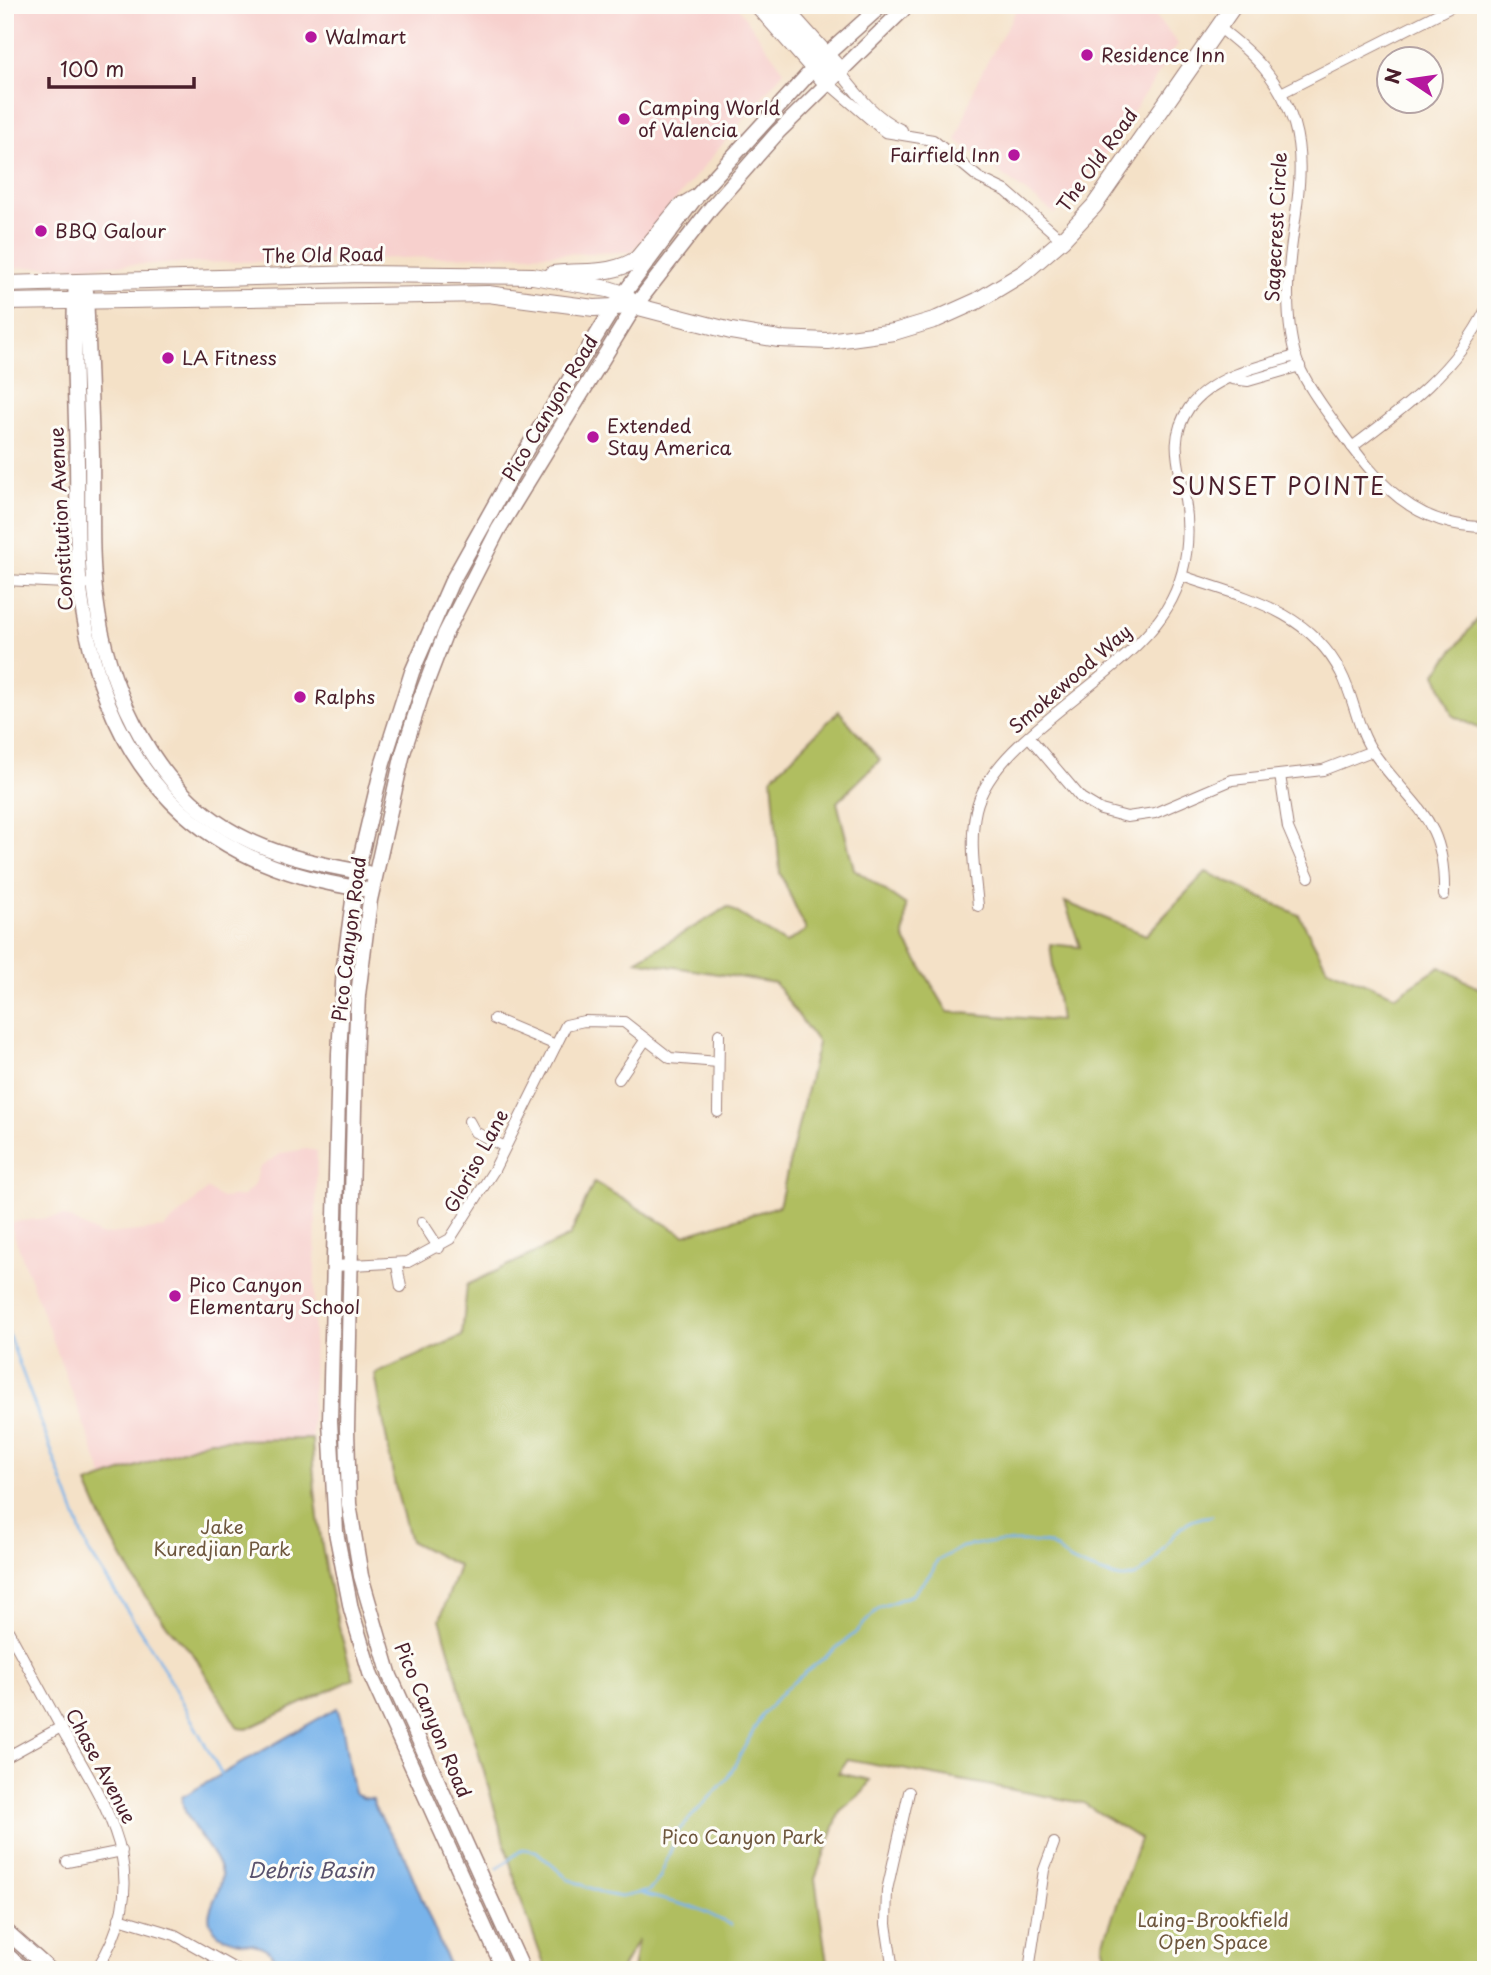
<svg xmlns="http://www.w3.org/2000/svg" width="1491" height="1975" font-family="'Playpen Sans',sans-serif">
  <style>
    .built { fill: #f7d0cd }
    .green { fill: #b0be60; stroke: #7d6e46; stroke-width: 2 }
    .water { fill: #78b3ea; stroke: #61698a; stroke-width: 2 }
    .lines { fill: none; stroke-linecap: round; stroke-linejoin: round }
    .stream { stroke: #78b3ea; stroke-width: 2.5 }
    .street-casing { stroke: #9f8079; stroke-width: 12 }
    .secondary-casing { stroke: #9f8079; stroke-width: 17 }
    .primary-casing { stroke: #9f8079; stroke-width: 18 }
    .highway-casing { stroke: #9f8079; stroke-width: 20 }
    .street { stroke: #fff; stroke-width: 10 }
    .secondary { stroke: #fff; stroke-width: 14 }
    .primary { stroke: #fff; stroke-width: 16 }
    .highway { stroke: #fff; stroke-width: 18 }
    .poi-dot { fill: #b5179e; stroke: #fdfcf7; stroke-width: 2.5 }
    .labels { text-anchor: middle; stroke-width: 6; stroke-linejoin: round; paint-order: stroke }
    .poi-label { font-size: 19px; fill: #4a1f2b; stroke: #fdfcf7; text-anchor: start }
    .street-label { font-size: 19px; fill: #4a1f2b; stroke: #fdfcf7 }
    .park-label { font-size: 19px; fill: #6e573e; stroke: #fdfcf7 }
    .water-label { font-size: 21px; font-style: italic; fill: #5a536e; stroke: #fdfcf7 }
    .quarter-label { font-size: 23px; letter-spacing: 2px; fill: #4a1f2b; stroke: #fdfcf7 }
  </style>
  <rect width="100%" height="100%" fill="#fdfcf7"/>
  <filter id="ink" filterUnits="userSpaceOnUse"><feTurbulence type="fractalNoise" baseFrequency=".0143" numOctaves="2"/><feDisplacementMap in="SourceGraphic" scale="14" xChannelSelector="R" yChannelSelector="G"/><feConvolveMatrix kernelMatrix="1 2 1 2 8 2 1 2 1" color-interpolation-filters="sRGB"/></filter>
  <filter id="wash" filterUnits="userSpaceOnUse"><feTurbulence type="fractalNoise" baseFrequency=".00686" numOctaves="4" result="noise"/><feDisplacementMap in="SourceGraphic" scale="28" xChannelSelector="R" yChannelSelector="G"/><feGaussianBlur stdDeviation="1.57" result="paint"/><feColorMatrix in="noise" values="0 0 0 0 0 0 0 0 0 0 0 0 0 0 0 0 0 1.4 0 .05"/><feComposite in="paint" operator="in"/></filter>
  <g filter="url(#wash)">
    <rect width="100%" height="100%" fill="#f4e1c7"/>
    <!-- built -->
    <g class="built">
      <polygon points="5,5 736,5 784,71 632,252 5,268"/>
      <polygon points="1019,5 1147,5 1178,44 1104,156 1055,214 956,140 978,79"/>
      <polygon points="306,1149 317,1151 312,1439 210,1440 107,1479 103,1476 60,1360 11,1227 13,1222 64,1216 100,1235 164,1228 208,1189 221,1198 243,1196 255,1185 259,1168 282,1153"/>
    </g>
    <!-- green -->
    <g class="green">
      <polygon points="1486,608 1486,732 1452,715 1436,673"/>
      <polygon points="839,711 880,760 837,802 854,869 906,905 904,938 948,1012 1060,1021 1050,944 1080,947 1065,902 1146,935 1206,872 1299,915 1327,968 1396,996 1440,967 1486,992 1486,1970 1169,1970 1156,1960 1122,1970 1110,1970 1103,1944 1140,1839 1083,1803 848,1759 838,1773 870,1780 863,1792 840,1811 815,1879 828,1970 633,1970 638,1939 621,1970 546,1970 520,1897 440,1619 459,1566 410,1541 395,1486 375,1374 462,1336 467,1285 570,1236 594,1182 684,1235 779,1206 818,1043 775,983 636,961 728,907 786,943 806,930 780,873 772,777"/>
      <path d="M 312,1439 C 314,1522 329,1599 354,1679 L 247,1729 L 238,1728 L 194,1655 L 169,1628 L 140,1589 L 107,1530 L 87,1484 L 210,1440 Z"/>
    </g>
    <!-- water -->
    <path class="water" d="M 337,1708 C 347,1735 346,1763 354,1792 L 363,1798 L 373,1799 L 374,1806 L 404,1855 L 451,1970 L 281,1970 C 267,1929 233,1954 213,1928 C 200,1912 225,1891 221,1873 C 216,1849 182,1822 182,1797 Z"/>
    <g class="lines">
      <!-- stream -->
      <g class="stream">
        <polyline points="5,1325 88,1550 156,1655 223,1777"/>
        <path d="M 498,1868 L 523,1849 L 536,1851 L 568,1879 L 605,1894 L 621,1897 L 649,1891 L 659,1879 L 679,1830 L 727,1779 L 762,1715 L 786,1688 L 854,1634 L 880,1607 L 912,1595 L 932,1572 L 937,1561 L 962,1547 L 973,1545 C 989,1542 1033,1540 1048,1544 C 1056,1547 1062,1555 1070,1560 C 1078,1565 1116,1579 1125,1578 C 1166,1574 1160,1520 1212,1516"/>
        <polyline points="642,1894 699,1909 731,1925"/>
      </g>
    </g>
  </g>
  <g filter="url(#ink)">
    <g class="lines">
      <defs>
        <g id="street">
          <path d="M 1217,26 C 1253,53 1280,79 1294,124 C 1310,178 1287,238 1288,293 C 1288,317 1290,343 1299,366 C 1309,389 1325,409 1339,429 C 1378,483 1413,527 1486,527"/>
          <path d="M 840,72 C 857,94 875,118 902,130"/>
          <polyline points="828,83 885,132 933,140 979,178 1006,191 1062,240"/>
          <polyline points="1281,93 1455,5"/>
          <polyline points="1232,379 1248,381 1300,366"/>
          <path d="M 1352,447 C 1405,408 1457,369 1486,309"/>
          <path d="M 1182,576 C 1243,597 1309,610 1341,673 C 1354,697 1357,729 1373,752 C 1412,808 1446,816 1444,895"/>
          <polyline points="5,580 85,584"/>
          <polyline points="1030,738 1081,798 1101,810 1127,817 1155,813 1232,780 1323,770 1372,751"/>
          <polyline points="1280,775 1288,828 1309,877"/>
          <path d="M 978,906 C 975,874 969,841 976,810 C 992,737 1126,678 1167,608 C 1187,575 1191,538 1185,500 C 1180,466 1167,440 1189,408 C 1212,376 1260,366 1296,356"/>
          <polyline points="494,1019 556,1045"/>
          <polyline points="619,1079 646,1039"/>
          <polyline points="718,1112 719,1034"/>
          <polyline points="469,1121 475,1132 505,1147"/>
          <polyline points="422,1222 439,1248"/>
          <polyline points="397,1265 401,1287"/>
          <polyline points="334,1266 408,1262 450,1239 494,1170 566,1025 584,1021 624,1022 670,1058 718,1062"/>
          <path d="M 5,1625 C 26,1663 46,1701 67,1738 C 113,1818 154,1880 96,1970"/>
          <polyline points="5,1758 61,1727"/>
          <polyline points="67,1862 122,1851"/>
          <polyline points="119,1918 175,1935 237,1970"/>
          <polyline points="893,1970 886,1924 887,1890 909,1792"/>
          <polyline points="1029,1970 1044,1870 1054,1843"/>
        </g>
        <g id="secondary">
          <path d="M 76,282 C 72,343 76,403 77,463 C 78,511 75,563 83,611 C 110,773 200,866 363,889"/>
          <path d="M 86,291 C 88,346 91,401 92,456 C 93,503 90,552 96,599 C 106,681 147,774 217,822 C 261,853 315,864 367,873"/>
          <polyline points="5,1930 50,1970"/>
          <polyline points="5,1953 24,1970"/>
          <polyline points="504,1970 371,1676 351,1609 336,1532 330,1421 339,1054 344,966 357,872 383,763 412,672 451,583 517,465 614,307 695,198 825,56 882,5"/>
          <polyline points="523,1970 390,1676 361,1576 349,1504 347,1429 355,1061 358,995 370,900 403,753 421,697 445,634 498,530 635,306 711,208 778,132 908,5"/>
        </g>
        <g id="primary">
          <path d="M 553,274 C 583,270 611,276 637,259 L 680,207 L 695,198"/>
          <polyline points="5,284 361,274 533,276 608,289 624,294 635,306"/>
          <polyline points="5,302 488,294 594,308 635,306 731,331 779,339 828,341 894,332 937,319 977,301 1025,272 1062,240 1094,206 1234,5"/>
        </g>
        <g id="highway">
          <polyline points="759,5 828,83"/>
          <polyline points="780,5 840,72"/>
        </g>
      </defs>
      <!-- street casing -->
      <use href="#street" class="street-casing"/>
      <!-- secondary casing -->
      <use href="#secondary" class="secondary-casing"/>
      <!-- primary casing -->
      <use href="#primary" class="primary-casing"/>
      <!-- highway casing -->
      <use href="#highway" class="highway-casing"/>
      <!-- street -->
      <use href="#street" class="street"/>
      <!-- secondary -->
      <use href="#secondary" class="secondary"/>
      <!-- primary -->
      <use href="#primary" class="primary"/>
      <!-- highway -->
      <use href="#highway" class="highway"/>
    </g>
  </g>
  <!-- markers -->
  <g class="poi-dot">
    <circle cx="311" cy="37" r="7"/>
    <circle cx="1087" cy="55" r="7"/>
    <circle cx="624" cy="119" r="7"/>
    <circle cx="1014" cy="155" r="7"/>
    <circle cx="41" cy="231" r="7"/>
    <circle cx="168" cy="358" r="7"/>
    <circle cx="593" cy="437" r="7"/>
    <circle cx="300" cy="697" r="7"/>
    <circle cx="175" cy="1296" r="7"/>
  </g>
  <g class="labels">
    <!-- poi labels -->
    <g class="poi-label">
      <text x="325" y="44">Walmart</text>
      <text x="1101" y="62">Residence Inn</text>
      <text x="638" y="115">Camping World<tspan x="638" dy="22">of Valencia</tspan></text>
      <text x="1000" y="162" text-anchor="end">Fairfield Inn</text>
      <text x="55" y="238">BBQ Galour</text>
      <text x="182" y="365">LA Fitness</text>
      <text x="607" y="433">Extended<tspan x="607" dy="22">Stay America</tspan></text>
      <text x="314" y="704">Ralphs</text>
      <text x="189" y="1292">Pico Canyon<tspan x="189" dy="22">Elementary School</tspan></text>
    </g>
    <!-- street labels -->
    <g class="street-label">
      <text transform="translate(1097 160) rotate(-54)" y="7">The Old Road</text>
      <text transform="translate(1276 227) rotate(-87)" y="7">Sagecrest Circle</text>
      <text transform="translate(323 255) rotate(-1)" y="7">The Old Road</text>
      <text transform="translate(550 408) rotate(-59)" y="7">Pico Canyon Road</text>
      <text transform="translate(61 519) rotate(-93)" y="7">Constitution Avenue</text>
      <text transform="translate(1070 679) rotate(-41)" y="7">Smokewood Way</text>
      <text transform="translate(349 939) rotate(-83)" y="7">Pico Canyon Road</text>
      <text transform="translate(476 1161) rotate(-62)" y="7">Gloriso Lane</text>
      <text transform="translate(433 1720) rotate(67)" y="7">Pico Canyon Road</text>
      <text transform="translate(101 1766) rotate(62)" y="7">Chase Avenue</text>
    </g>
    <!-- park labels -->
    <g class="park-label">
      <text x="222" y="1534">Jake<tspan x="222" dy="22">Kuredjian Park</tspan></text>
      <text x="743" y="1844">Pico Canyon Park</text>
      <text x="1213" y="1927">Laing-Brookfield<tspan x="1213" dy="22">Open Space</tspan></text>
    </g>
    <!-- water labels -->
    <g class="water-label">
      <text x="311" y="1878">Debris Basin</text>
    </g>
    <!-- quarter labels -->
    <g class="quarter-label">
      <text x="1279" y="495">SUNSET POINTE</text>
    </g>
  </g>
  <!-- margin -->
  <rect width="1491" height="1975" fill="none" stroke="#fdfcf7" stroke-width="28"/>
  <!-- north arrow -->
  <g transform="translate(1410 80) rotate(283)"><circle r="33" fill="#fdfcf7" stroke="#b5a4a5" stroke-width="2"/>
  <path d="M0-5L12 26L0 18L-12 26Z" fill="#b5179e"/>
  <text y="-10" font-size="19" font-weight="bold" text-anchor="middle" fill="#4a1f2b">N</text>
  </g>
  <!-- scale -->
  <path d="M49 77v10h145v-10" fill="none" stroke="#4a1f2b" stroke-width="3.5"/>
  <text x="60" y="77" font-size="21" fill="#4a1f2b" stroke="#fdfcf7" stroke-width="5" paint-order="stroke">100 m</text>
</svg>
